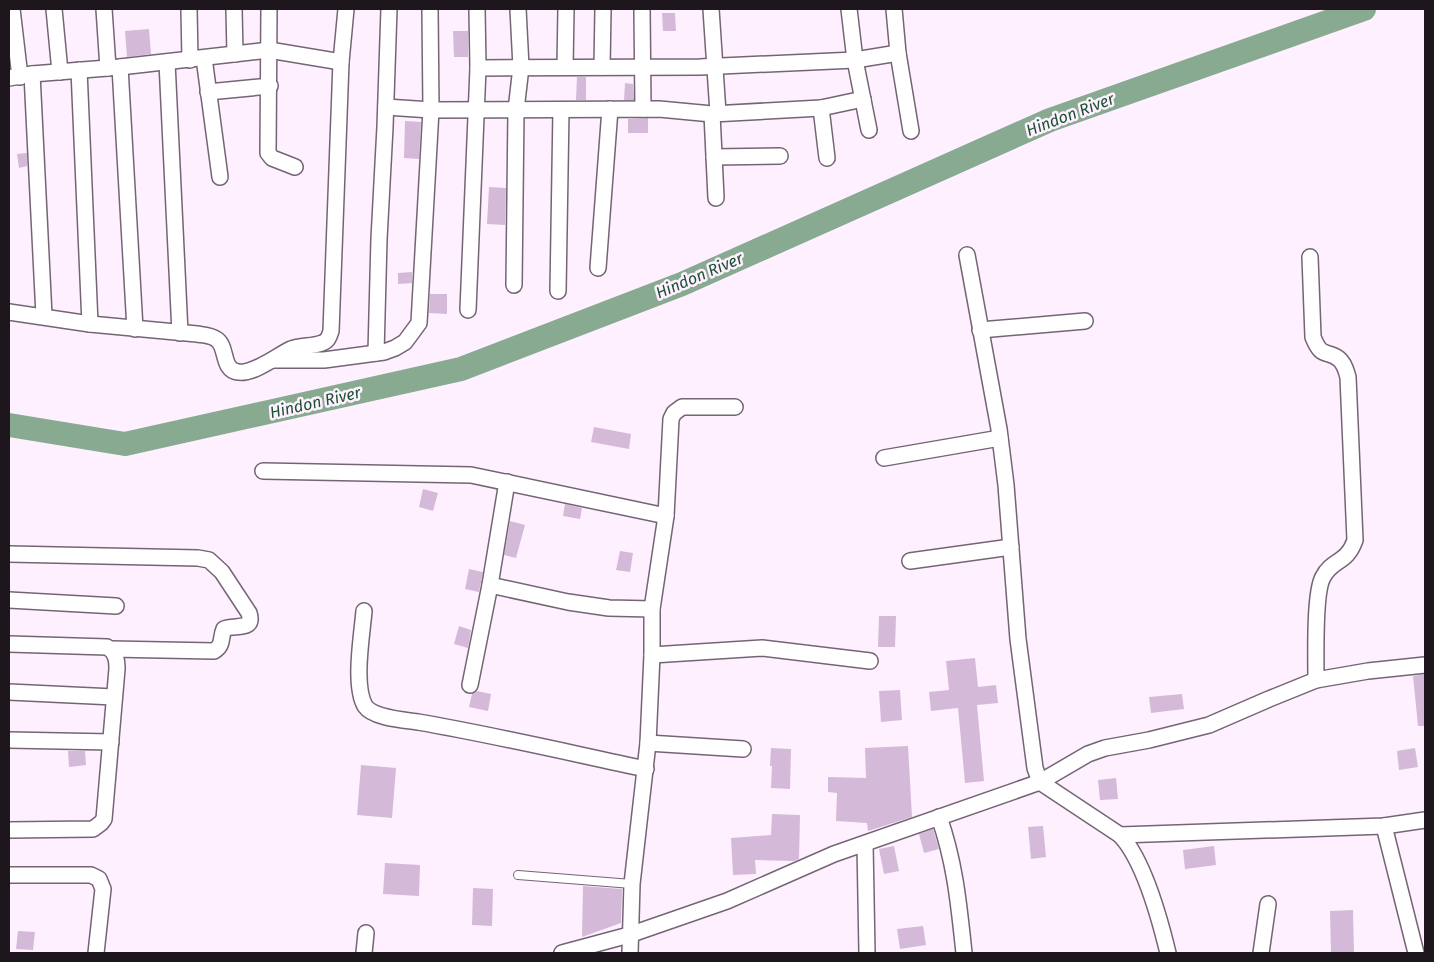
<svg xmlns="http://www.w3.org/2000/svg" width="1434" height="962" font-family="'Fira Sans',sans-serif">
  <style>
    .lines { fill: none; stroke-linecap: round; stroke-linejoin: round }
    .river { stroke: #87aa91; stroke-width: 24 }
    .building { fill: #d5b9d8 }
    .service-casing { stroke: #746575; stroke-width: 10 }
    .minor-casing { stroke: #746575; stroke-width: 18 }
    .service { stroke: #fff; stroke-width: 8 }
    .minor { stroke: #fff; stroke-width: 15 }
    .labels { text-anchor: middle; stroke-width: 5; stroke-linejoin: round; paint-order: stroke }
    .water-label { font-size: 16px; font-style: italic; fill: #1a5230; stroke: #fef0ff }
  </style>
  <rect width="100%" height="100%" fill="#fef0ff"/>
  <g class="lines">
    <!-- river -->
    <polyline class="river" points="9,425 125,444 461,369 682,284 1050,120 1364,9"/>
  </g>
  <!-- building -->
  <g class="building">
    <polygon points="662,13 675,13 676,31 663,31"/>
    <polygon points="149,29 151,54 127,57 125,31"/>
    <polygon points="453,31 468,31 468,57 454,57"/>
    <polygon points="577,77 586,77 586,100 576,100"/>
    <polygon points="625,83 633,84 634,100 624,100"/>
    <polygon points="648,118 648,133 628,133 628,119"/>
    <polygon points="405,121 421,122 419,159 404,158"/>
    <polygon points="27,153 27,166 19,168 17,154"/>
    <polygon points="489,187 506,188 505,225 487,224"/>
    <polygon points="412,272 412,283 398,284 398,273"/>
    <polygon points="430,294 447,294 447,314 429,313"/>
    <polygon points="594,427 631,434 629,449 591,442"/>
    <polygon points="423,489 438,493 433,511 419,507"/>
    <polygon points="565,504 582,508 580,519 563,516"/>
    <polygon points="510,521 525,525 516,558 504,555"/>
    <polygon points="620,551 633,553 630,572 616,570"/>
    <polygon points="469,569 483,572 479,592 465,589"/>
    <polygon points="879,616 896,616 895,647 878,647"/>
    <polygon points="459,626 471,630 468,648 454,644"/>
    <polygon points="975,658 978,687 996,685 998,703 977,705 984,781 965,783 958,708 931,711 929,692 949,690 946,661"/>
    <polygon points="1425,674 1425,726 1418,726 1413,676"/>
    <polygon points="900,690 902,720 881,722 879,691"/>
    <polygon points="477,691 491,694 488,711 469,707 472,694"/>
    <polygon points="1182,694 1184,709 1151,713 1149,697"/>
    <polygon points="908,746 912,817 868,831 867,823 836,821 837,793 828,792 828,777 866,778 865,748"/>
    <polygon points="771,748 791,749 790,789 771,788 772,766 770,766"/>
    <polygon points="1415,748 1418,767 1399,770 1397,751"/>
    <polygon points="68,751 85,751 86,765 69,767"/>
    <polygon points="361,765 396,768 392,818 357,815"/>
    <polygon points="1116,778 1118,799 1100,800 1098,780"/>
    <polygon points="772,814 800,815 799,859 794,861 755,860 756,874 733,875 731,838 771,835"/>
    <polygon points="1043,826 1046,857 1031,859 1028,827"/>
    <polygon points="933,829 939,849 924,853 919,834"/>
    <polygon points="894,846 899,871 884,874 879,849"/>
    <polygon points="1214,846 1216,865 1185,869 1183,850"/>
    <polygon points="385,863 420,865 419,896 383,894"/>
    <polygon points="583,886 622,889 621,923 582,937"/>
    <polygon points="473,888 493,889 492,926 472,925"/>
    <polygon points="1353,910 1354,953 1331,953 1330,911"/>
    <polygon points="923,926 926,945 900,949 897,929"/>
    <polygon points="18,931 35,932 33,950 16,949"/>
  </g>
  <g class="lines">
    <defs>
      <polyline id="service" points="518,875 632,884"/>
      <g id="minor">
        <polyline points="12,9 20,77"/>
        <polyline points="54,9 60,72"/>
        <polyline points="104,9 108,68"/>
        <polyline points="189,9 190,60"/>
        <polyline points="234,9 235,54"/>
        <polyline points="269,9 268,153 272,158 295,167"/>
        <polyline points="642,9 643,109"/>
        <polyline points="711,9 718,113"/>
        <polyline points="849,9 855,60 869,130"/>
        <polyline points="894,9 898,53 911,131"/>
        <polyline points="204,58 220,177"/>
        <polyline points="167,62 180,333"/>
        <polyline points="120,67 135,329"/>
        <polyline points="565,67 566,9"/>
        <polyline points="602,67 603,9"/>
        <polyline points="478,68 700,67 855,60 898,53"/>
        <polyline points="79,70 90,324"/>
        <polyline points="32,74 44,316"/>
        <polyline points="9,78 32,74 120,67 269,50 341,62"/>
        <polyline points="208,92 270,86"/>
        <polyline points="386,107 431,110 659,109 712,114 821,108 863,99"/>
        <polyline points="821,108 827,158"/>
        <polyline points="712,114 716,198"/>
        <polyline points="714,157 780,156"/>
        <path d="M 967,255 L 999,429 L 1006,485 L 1018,639 L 1035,768 L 1040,782 L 1120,835 C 1144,860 1160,920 1168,953"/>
        <path d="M 1310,257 L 1313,337 C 1322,360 1327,349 1339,359 C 1345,364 1346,371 1348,377 L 1355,540 C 1347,564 1332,559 1323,577 C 1314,592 1316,659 1316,680"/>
        <polyline points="598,268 610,109"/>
        <polyline points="514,285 516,110 521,67 518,9"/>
        <polyline points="558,291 561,110"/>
        <polyline points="468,310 478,68 477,9"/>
        <path d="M 9,312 L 90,324 L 197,334 C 203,335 211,335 216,339 C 228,346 221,370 238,372 C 253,375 278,355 291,349 C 301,345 312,347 322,343 C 328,341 329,337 331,331 L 341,62 L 346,9"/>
        <polyline points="980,330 1085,321"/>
        <polyline points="376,353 379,239 385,127 389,9"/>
        <polyline points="273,360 324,360 384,352 395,348 405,342 419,323 431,110 430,9"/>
        <polyline points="884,458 1000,438"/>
        <polyline points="263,471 471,475 666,516"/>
        <path d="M 9,554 L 198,558 L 209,560 L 222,572 L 249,613 C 255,632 234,624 224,629 C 220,638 224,645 214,651 L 111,649"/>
        <polyline points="910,561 1011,547"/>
        <polyline points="490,585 568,602 609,608 652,609"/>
        <polyline points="9,600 116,606"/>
        <path d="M 364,611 C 362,635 353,685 365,706 C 373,718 404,720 418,722 C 494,735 570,753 646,769"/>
        <path d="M 9,644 L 107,647 C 116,652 117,660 117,669 L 104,819 L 101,823 L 93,829 L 9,830"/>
        <polyline points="652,655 762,648 870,661"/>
        <polyline points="470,685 490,585 507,482"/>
        <polyline points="9,692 114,697"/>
        <polyline points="9,740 111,742"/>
        <polyline points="648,743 743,749"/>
        <path d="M 939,817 C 955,862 959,906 964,953"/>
        <polyline points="1384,826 1416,953"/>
        <polyline points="1120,835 1384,826 1425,820"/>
        <polyline points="865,844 867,953"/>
        <polyline points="9,875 91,875 99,879 103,889 96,953"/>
        <polyline points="364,953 366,933"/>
        <polyline points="562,953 629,935 727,901 834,854 1040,782 1088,754 1105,748 1149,740 1209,725 1269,699 1316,680 1368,671 1425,665"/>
        <polyline points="630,953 632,884 648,743 652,655 652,609 666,516 671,419 674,413 682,407 735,407"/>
        <polyline points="1261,953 1268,904"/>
      </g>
    </defs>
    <!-- service casing -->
    <use href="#service" class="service-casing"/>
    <!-- minor casing -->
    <use href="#minor" class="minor-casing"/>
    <!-- service -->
    <use href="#service" class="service"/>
    <!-- minor -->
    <use href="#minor" class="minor"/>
  </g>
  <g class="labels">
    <!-- water labels -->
    <g class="water-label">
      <text transform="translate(1070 114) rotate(-21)" y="6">Hindon River</text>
      <text transform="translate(699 275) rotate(-23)" y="6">Hindon River</text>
      <text transform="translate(315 402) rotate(-13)" y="6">Hindon River</text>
    </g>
  </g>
  <!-- border -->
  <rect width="1434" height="962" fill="none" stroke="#1d171d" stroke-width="20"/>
</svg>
